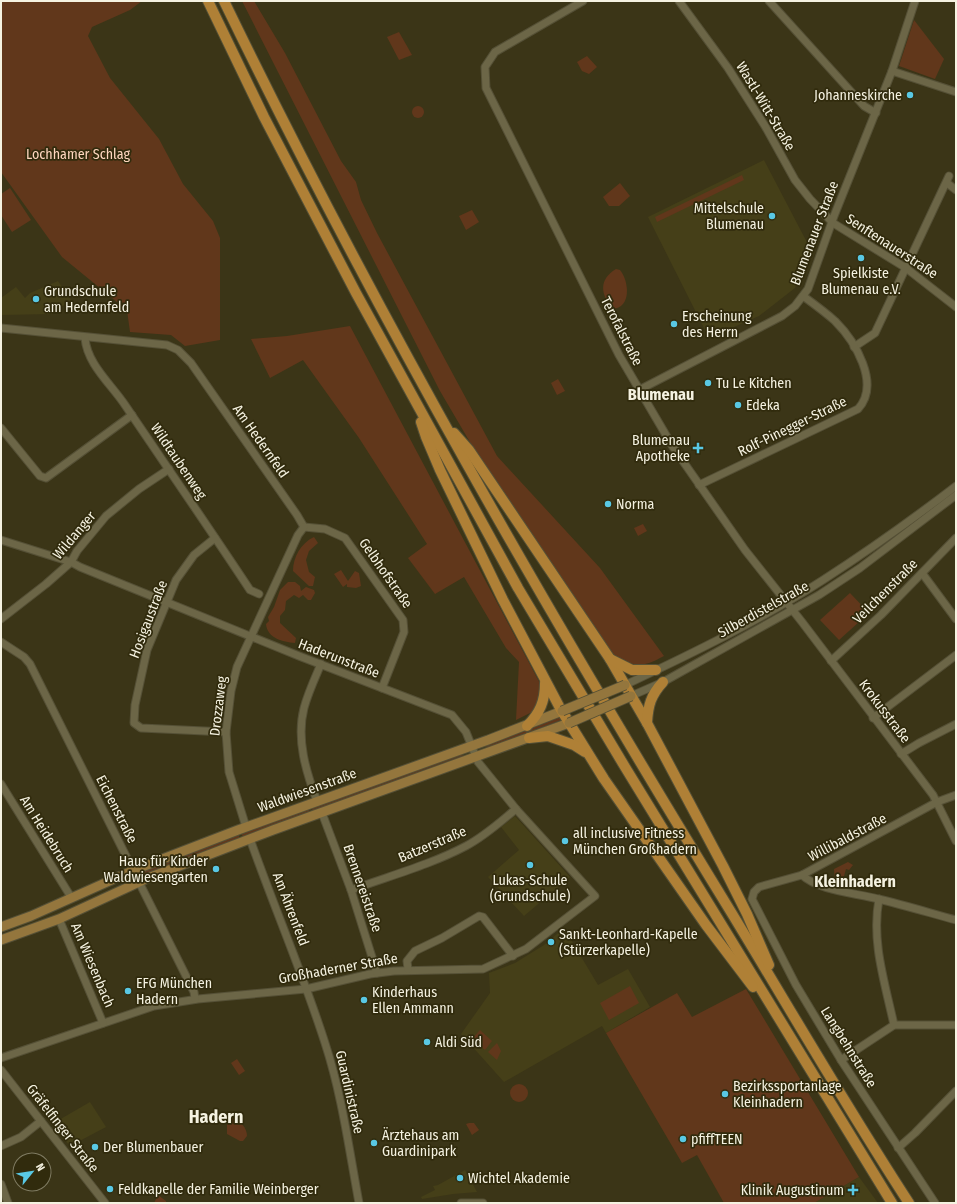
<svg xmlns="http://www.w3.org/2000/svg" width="957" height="1204" font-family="'Fira Sans Condensed',sans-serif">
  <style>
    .built { fill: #453f18 }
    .green { fill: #61371b }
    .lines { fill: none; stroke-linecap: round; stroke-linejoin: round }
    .minor-casing { stroke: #555036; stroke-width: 9 }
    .major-casing { stroke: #555036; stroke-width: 11 }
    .highway-casing { stroke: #555036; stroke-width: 12 }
    .minor { stroke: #6c6647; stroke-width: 7 }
    .major { stroke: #94763d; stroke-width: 9 }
    .highway { stroke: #af8036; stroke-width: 10 }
    .major-bridge-casing { stroke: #555036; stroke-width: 11; stroke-linecap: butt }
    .major-bridge { stroke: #94763d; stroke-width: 9 }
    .poi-dot { fill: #59c8e4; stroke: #312b0d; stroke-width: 1.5 }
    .labels { text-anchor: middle; stroke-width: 3.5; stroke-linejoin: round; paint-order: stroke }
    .poi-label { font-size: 14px; fill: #f5f2e1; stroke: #312b0d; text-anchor: start }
    .street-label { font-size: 14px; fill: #f5f2e1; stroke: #312b0d }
    .park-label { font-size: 14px; fill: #fed6be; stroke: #312b0d }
    .quarter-label { font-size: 16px; font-weight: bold; fill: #f5f2e1; stroke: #312b0d }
    .district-label { font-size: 18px; font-weight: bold; fill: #f5f2e1; stroke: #312b0d }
  </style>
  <rect width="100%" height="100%" fill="#3b3517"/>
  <!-- built -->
  <g class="built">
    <polygon points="764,160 811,250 795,288 759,316 709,338 648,217"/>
    <polygon points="58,281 71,300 52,314 1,315 1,298 16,287 25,298 30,293"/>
    <polygon points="515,816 570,877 524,916 488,877 519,850 501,827"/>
    <polygon points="564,928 598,985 628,969 650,1007 606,1033 602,1026 504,1082 461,1034 490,993 489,973 515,963 544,945"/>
    <polygon points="90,1102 106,1127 70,1146 52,1124"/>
    <polygon points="465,1170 477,1192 453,1194 422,1199 421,1197 435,1190 433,1186 438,1185"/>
    <polygon points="859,1177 878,1203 814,1203"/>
  </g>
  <!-- green -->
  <g class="green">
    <polygon points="1,1 142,1 130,10 92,27 88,36 110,78 159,139 183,184 213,221 220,238 220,340 185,346 171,335 130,332 126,303 117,302 62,257 1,172"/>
    <path d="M 242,1 L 254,1 L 285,53 L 341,161 L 356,182 L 361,200 L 377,233 L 497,456 L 600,568 L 664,656 C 640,669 634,667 612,654 L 474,449 L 440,391 Z"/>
    <polygon points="914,20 944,59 935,79 899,66"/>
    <polygon points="399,32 412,55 399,60 387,37"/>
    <polygon points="587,56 597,67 589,74 582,71 577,62"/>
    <circle cx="418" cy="112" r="6"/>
    <polygon points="742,175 744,180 657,222 655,217"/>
    <polygon points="620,183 630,196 619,206 609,206 603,197"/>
    <polygon points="10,188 31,220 12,232 1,215 1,194"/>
    <polygon points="472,210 479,222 466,230 459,216"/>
    <path d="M 616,269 L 620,270 C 629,281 632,308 612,309 C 601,294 598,280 616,269 Z"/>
    <polygon points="350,326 543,689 534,711 516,720 519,662 506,648 464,577 435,594 408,558 427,544 359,438 303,360 270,378 251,339 287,336"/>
    <polygon points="558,379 565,391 557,395 551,383"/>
    <polygon points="643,524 647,531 638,536 634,528"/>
    <path d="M 314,537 L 318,543 L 309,551 L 306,560 L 309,572 L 315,577 L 313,586 L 309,586 L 293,571 C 293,557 301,543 314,537 Z"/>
    <polygon points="341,570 348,581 355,571 359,573 361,586 356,588 347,587 347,584 343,587 334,574"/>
    <path d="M 288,582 L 295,582 L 300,586 L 301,591 L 306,587 L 314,590 L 315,593 L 311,600 L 308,600 L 303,595 L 299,598 L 294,595 L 286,601 L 285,610 L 280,616 L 280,623 L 296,638 L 295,643 C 283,642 267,638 266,624 L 269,621 L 268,617 L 274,607 L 280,590 Z"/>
    <polygon points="850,593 869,613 839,640 820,620"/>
    <polygon points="561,714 564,719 487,748 486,746"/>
    <polygon points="461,752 463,756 418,772 413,777 313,813 311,806"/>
    <polygon points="308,807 311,814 243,838 241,832"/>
    <polygon points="238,832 240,839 142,877 140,870"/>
    <polygon points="848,862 853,865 849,870 846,869 842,883 835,882 834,869"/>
    <polygon points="630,986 639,1003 609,1020 600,1003"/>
    <polygon points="746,989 859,1177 814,1203 724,1203 697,1155 682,1163 606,1033 677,993 692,1017"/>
    <polygon points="480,1030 492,1041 485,1050 472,1039"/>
    <polygon points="497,1043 501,1051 497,1060 488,1052"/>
    <polygon points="237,1059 245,1071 239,1075 231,1063"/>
    <circle cx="519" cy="1093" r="9"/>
    <path d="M 232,1118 C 240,1120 247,1128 247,1136 L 243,1141 L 240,1141 L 227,1134 L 227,1123 Z"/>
    <polygon points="469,1123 474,1123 479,1130 472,1135 466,1124"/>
    <polygon points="158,1195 166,1201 166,1203 154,1203"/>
  </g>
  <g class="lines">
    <defs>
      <g id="minor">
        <polyline points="583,1 495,52 485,67 486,88 619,355 673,447 745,550 802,622 933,795 956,841"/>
        <polyline points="679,1 728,68 765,126 795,180 810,199 833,223 906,268 956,307"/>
        <polyline points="769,1 864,106 876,113"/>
        <polyline points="892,71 956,92"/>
        <polyline points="947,183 956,190"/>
        <polyline points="1,328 167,345 178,350 191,363 297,515 304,527"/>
        <path d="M 85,338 C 87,364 111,384 125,405 C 167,467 209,528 250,590 L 259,594"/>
        <polyline points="854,347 875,333 949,176"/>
        <polyline points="639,390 782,316 795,306 808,289 834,216 892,71 915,1"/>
        <polyline points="1,428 40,476 46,478 132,415"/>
        <path d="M 699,485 L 858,409 C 881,384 855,341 835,321 C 825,312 814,304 803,296"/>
        <polyline points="304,527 325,529 345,538 403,620 404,632 382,688"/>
        <polyline points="215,538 194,555 176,580 147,650 135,705 134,723 141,728 226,732"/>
        <polyline points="1,540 71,562 80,567 299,656 452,715 466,732 478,762 495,783 516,809 595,896 526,949 483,969 394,971 370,974 306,989 198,999 154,1006 1,1058"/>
        <polyline points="922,573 956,619"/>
        <polyline points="1,619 46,584 71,562 77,551 106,516 139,489 169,469"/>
        <polyline points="1,642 24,657 30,664 194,992 195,999"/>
        <polyline points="831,661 881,615 956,538"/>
        <path d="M 625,685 C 691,654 761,620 823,580 C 868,551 913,519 956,486"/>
        <polyline points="631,696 663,682 819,595 860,568 956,495"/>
        <polyline points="873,718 956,655"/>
        <polyline points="901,754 919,743 956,724"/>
        <polyline points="1,784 71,897"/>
        <path d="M 317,801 C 306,772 296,739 304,708 C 308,693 315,678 321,664"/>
        <polyline points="322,813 351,890 377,973"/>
        <polyline points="246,827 229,772 226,732 231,691 237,667 298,535 304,527"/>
        <path d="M 250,839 C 274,907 303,974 325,1043 C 342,1095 349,1149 359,1203"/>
        <path d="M 802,875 C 819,891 856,893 878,899 C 904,905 930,913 956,920"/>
        <path d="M 351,890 C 389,876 430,865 466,846 C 485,836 500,822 516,809"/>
        <path d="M 879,899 C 871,941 885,983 894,1025"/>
        <polyline points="59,919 103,1023"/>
        <polyline points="408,969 407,961 415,951 442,938 479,916 483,917 513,956"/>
        <polyline points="841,1060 894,1025 956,1025"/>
        <polyline points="1,1070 105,1203"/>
        <polyline points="1,1146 21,1137 41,1121"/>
        <polyline points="898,1148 915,1133 956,1091"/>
        <polyline points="1,1184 8,1203"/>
        <polyline points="461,1203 483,1203"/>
        <polyline points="935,1203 841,1060 796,985 752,899 754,892 759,887 802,875 937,802 956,795"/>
      </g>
      <g id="major">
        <polyline points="1,927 31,916 134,870 238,830 488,740 562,711"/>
        <polyline points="1,940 59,919 148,878 273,830 569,723"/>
      </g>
      <g id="highway">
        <polyline points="208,1 264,117 356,293 518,588 625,767 892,1203"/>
        <path d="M 224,1 C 376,315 549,615 731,912 C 790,1009 847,1108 909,1203"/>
        <polyline points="421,422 426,437 440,470 503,600 560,708 604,779 706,925 753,987"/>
        <polyline points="454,433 469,450 610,659 647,723 723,866 747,914 769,965"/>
        <polyline points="610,659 632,670 656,670"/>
        <path d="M 647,723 C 648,705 651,695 663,682"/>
        <path d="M 527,726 C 540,713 545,701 545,683"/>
        <polyline points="529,738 548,736 574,745 585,752"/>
      </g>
    </defs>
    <!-- minor casing -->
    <use href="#minor" class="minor-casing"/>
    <!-- major casing -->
    <use href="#major" class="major-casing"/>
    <!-- highway casing -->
    <use href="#highway" class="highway-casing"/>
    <!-- minor -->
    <use href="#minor" class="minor"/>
    <!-- major -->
    <use href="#major" class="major"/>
    <!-- highway -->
    <use href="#highway" class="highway"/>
    <defs>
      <g id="major-bridge">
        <polyline points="562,711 625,685"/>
        <polyline points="569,723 631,696"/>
      </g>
    </defs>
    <!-- major-bridge casing -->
    <use href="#major-bridge" class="major-bridge-casing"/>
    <!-- major-bridge -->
    <use href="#major-bridge" class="major-bridge"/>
  </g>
  <!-- markers -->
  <g class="poi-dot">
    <circle cx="910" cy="95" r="4"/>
    <circle cx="772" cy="216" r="4"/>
    <circle cx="861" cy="258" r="4"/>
    <circle cx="36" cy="299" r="4"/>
    <circle cx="674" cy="324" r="4"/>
    <circle cx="708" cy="383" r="4"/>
    <circle cx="738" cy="405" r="4"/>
    <path d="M696 442h4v4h4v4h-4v4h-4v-4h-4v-4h4z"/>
    <circle cx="608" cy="504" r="4"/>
    <circle cx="565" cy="841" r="4"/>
    <circle cx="530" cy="865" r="4"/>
    <circle cx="216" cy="869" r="4"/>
    <circle cx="551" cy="942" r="4"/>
    <circle cx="128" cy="991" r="4"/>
    <circle cx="364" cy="1000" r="4"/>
    <circle cx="427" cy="1042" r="4"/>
    <circle cx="725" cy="1094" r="4"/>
    <circle cx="683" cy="1139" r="4"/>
    <circle cx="374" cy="1143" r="4"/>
    <circle cx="95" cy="1147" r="4"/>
    <circle cx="460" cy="1178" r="4"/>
    <circle cx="110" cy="1189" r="4"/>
    <path d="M851 1184h4v4h4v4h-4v4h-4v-4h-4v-4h4z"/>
  </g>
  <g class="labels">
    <!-- poi labels -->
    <g class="poi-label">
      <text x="902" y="100" text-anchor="end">Johanneskirche</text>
      <text x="764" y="213" text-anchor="end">Mittelschule<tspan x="764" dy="16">Blumenau</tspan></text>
      <text x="861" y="278" text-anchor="middle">Spielkiste<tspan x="861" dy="16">Blumenau e.V.</tspan></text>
      <text x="44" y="296">Grundschule<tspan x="44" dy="16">am Hedernfeld</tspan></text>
      <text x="682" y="321">Erscheinung<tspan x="682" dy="16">des Herrn</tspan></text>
      <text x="716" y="388">Tu Le Kitchen</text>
      <text x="746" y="410">Edeka</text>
      <text x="690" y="445" text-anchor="end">Blumenau<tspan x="690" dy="16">Apotheke</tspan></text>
      <text x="616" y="509">Norma</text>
      <text x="573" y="838">all inclusive Fitness<tspan x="573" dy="16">München Großhadern</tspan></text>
      <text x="208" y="866" text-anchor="end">Haus für Kinder<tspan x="208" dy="16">Waldwiesengarten</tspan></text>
      <text x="530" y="885" text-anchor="middle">Lukas-Schule<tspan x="530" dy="16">(Grundschule)</tspan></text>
      <text x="559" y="939">Sankt-Leonhard-Kapelle<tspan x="559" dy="16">(Stürzerkapelle)</tspan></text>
      <text x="136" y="988">EFG München<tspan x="136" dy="16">Hadern</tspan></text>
      <text x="372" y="997">Kinderhaus<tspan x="372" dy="16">Ellen Ammann</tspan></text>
      <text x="435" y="1047">Aldi Süd</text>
      <text x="733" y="1091">Bezirkssportanlage<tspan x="733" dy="16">Kleinhadern</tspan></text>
      <text x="382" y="1140">Ärztehaus am<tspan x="382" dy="16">Guardinipark</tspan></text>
      <text x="691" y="1144">pfiffTEEN</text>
      <text x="103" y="1152">Der Blumenbauer</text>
      <text x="468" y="1183">Wichtel Akademie</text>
      <text x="118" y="1194">Feldkapelle der Familie Weinberger</text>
      <text x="844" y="1195" text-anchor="end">Klinik Augustinum</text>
    </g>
    <!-- street labels -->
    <g class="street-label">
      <text transform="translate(766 106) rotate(59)" y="5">Wastl-Witt-Straße</text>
      <text transform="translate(814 233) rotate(-69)" y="5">Blumenauer Straße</text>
      <text transform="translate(892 246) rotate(33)" y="5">Senftenauerstraße</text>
      <text transform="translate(622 331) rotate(63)" y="5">Terofalstraße</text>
      <text transform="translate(792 426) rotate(-26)" y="5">Rolf-Pinegger-Straße</text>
      <text transform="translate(261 441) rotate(55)" y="5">Am Hedernfeld</text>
      <text transform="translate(179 461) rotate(56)" y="5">Wildtaubenweg</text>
      <text transform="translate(74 535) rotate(-50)" y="5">Wildanger</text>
      <text transform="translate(386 573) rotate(55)" y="5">Gelbhofstraße</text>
      <text transform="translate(885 591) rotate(-45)" y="5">Veilchenstraße</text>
      <text transform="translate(763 609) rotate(-29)" y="5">Silberdistelstraße</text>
      <text transform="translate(148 619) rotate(-69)" y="5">Hosigaustraße</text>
      <text transform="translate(339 658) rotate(21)" y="5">Haderunstraße</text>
      <text transform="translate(218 706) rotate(-83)" y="5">Drozzaweg</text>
      <text transform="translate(885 711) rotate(53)" y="5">Krokusstraße</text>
      <text transform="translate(307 790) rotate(-20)" y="5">Waldwiesenstraße</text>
      <text transform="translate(117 809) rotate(63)" y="5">Eichenstraße</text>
      <text transform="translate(47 834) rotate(58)" y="5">Am Heidebruch</text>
      <text transform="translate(847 837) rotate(-28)" y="5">Willibaldstraße</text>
      <text transform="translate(432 844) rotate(-23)" y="5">Batzerstraße</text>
      <text transform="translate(363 888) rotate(71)" y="5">Brennereistraße</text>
      <text transform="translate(291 909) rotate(69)" y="5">Am Ährenfeld</text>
      <text transform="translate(93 965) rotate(67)" y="5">Am Wiesenbach</text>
      <text transform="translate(338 968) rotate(-10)" y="5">Großhaderner Straße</text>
      <text transform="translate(849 1047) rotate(58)" y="5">Langbehnstraße</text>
      <text transform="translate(350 1092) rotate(77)" y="5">Guardinistraße</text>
      <text transform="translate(63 1128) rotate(52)" y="5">Gräfelfinger Straße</text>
    </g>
    <!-- park labels -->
    <g class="park-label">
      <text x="78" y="159">Lochhamer Schlag</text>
    </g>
    <!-- quarter labels -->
    <g class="quarter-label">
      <text x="661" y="400">Blumenau</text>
      <text x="855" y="887">Kleinhadern</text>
    </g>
    <!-- district labels -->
    <g class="district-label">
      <text x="216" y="1123">Hadern</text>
    </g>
  </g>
  <!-- border -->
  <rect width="957" height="1204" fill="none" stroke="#f5f2e1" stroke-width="4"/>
  <!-- north arrow -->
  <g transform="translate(32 1172) rotate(60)"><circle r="19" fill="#312b0d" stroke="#7f7b62"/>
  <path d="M0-3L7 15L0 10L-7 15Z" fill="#59c8e4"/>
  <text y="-6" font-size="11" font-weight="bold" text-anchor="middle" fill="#f5f2e1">N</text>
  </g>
</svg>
